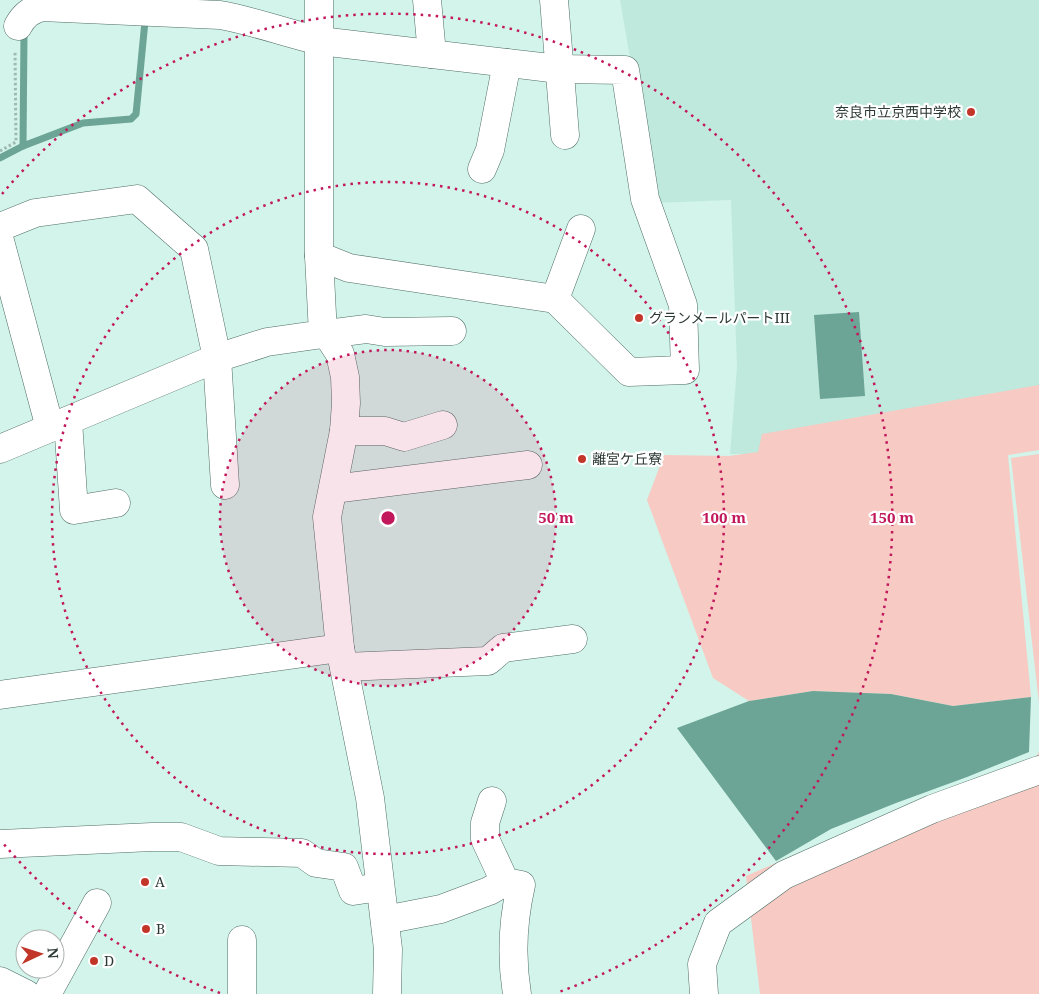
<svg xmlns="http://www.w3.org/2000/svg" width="1039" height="994" font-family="'Noto Serif','Noto Sans JP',serif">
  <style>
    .built { fill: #c0e9de }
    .green { fill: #f7cac3 }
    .water { fill: #6ca495 }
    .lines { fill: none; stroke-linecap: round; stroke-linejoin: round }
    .stream { stroke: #6ca495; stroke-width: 7 }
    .minor-casing { stroke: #4f6d65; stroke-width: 29 }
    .path { stroke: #9eb9b1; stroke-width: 3; stroke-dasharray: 2.5 2.5; stroke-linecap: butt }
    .minor { stroke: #fff; stroke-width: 28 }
    .ring { fill: none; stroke: #c2185b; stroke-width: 2.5; stroke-dasharray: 2.5 5 }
    .poi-dot { fill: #c23529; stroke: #fff; stroke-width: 2 }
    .labels { text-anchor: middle; stroke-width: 4.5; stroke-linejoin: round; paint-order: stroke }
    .poi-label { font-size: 14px; fill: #2c3935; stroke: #fff; text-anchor: start }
    .centre { fill: #c2185b; stroke: #fff; stroke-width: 2.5 }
    .ring-label { font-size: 15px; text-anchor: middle; font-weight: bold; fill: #c2185b; stroke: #fff; stroke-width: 4.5; stroke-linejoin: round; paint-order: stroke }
  </style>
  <rect width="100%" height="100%" fill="#d3f4ea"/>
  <!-- built -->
  <polygon class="built" points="620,0 1039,0 1039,397 760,454 730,454 737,367 731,200 655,203"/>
  <!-- green -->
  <g class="green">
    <polygon points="1039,385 1039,450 1008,455 1031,697 953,706 891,694 813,691 749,701 713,678 647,500 664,455 729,456 758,452 762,434"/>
    <polygon points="1039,454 1039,703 1011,458"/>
    <polygon points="1039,752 1039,994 760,994 746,876 933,795 1032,763"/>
  </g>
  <!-- water -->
  <g class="water">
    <polygon points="859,312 865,396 820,399 814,315"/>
    <polygon points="813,691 891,694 953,706 1031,697 1029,752 967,777 896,803 831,829 776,861 677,728 749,701"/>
  </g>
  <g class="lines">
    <!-- stream -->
    <g class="stream">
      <polyline points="23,146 24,34 26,30"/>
      <polyline points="0,158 23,146 83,123 131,119 136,114 137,104 145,21"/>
    </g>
    <defs>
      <g id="minor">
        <polyline points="427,0 432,54"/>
        <polyline points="554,0 565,135"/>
        <path d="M 18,26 C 24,15 30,11 41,7 L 220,15 C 254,21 286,33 320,41 L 559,69 L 625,70 L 645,199 L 683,305 L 685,370 L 629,372 L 555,299 L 349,268 L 319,256"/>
        <polyline points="482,169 490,150 507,63"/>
        <polyline points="0,227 35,213 137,199 194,249 217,358 225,485"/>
        <polyline points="0,241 50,428"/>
        <polyline points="555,299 581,229"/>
        <polyline points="323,334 327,334 340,354 345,377 346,403 344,431 327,517 340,648 370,798 388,949 387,994"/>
        <polyline points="327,334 366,329 385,332 452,331"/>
        <polyline points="68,421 74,510 116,503"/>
        <polyline points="344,431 385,431 404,437 443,425"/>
        <polyline points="0,449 217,358 267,342 323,334 319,256 319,0"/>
        <polyline points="333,489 528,465"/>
        <polyline points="344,667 488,661 503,648 573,639"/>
        <polyline points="0,695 340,648"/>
        <path d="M 492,801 L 485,823 L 485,839 L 505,882 L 521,885 C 513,920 511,958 517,994"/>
        <polyline points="0,844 152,837 181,837 219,851 302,853 316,863 344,867 353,891 380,887"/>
        <polyline points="385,920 441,909 489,891 505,882"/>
        <polyline points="242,940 242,994"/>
        <polyline points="0,981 26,994"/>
        <polyline points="47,994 97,903"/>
        <polyline points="704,994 702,964 718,923 784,875 932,809 1039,770"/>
      </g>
    </defs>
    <!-- minor casing -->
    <use href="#minor" class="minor-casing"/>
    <!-- path -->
    <polyline class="path" points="0,151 16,142 15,51"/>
    <!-- minor -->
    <use href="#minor" class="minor"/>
  </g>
  <!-- distance rings -->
  <circle cx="388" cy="518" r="168" fill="#c2185b" fill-opacity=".12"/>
  <g class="ring">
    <circle cx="388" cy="518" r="168"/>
    <circle cx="388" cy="518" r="336"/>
    <path d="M220 993A504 504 0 0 1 2 842M2 194A504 504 0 1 1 556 993"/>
  </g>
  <!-- markers -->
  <g class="poi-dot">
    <circle cx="971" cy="112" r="5"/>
    <circle cx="639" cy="318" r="5"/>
    <circle cx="582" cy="459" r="5"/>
    <circle cx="145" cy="882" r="5"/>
    <circle cx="146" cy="929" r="5"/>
    <circle cx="94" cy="961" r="5"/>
  </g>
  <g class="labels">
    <!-- poi labels -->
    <g class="poi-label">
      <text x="961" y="117" text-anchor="end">奈良市立京西中学校</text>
      <text x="649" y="323">グランメールパートIII</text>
      <text x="592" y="464">離宮ケ丘寮</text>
      <text x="155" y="887">A</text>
      <text x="156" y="934">B</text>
      <text x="104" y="966">D</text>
    </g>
  </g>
  <circle cx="388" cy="518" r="8" class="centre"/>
  <g class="ring-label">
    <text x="556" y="523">50 m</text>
    <text x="724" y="523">100 m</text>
    <text x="892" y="523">150 m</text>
  </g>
  <!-- north arrow -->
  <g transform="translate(40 954) rotate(86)"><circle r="24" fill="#ffffff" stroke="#abb0ae"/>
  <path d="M0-4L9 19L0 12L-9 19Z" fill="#c23529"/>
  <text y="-8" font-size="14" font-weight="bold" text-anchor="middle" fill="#2c3935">N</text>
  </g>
</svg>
